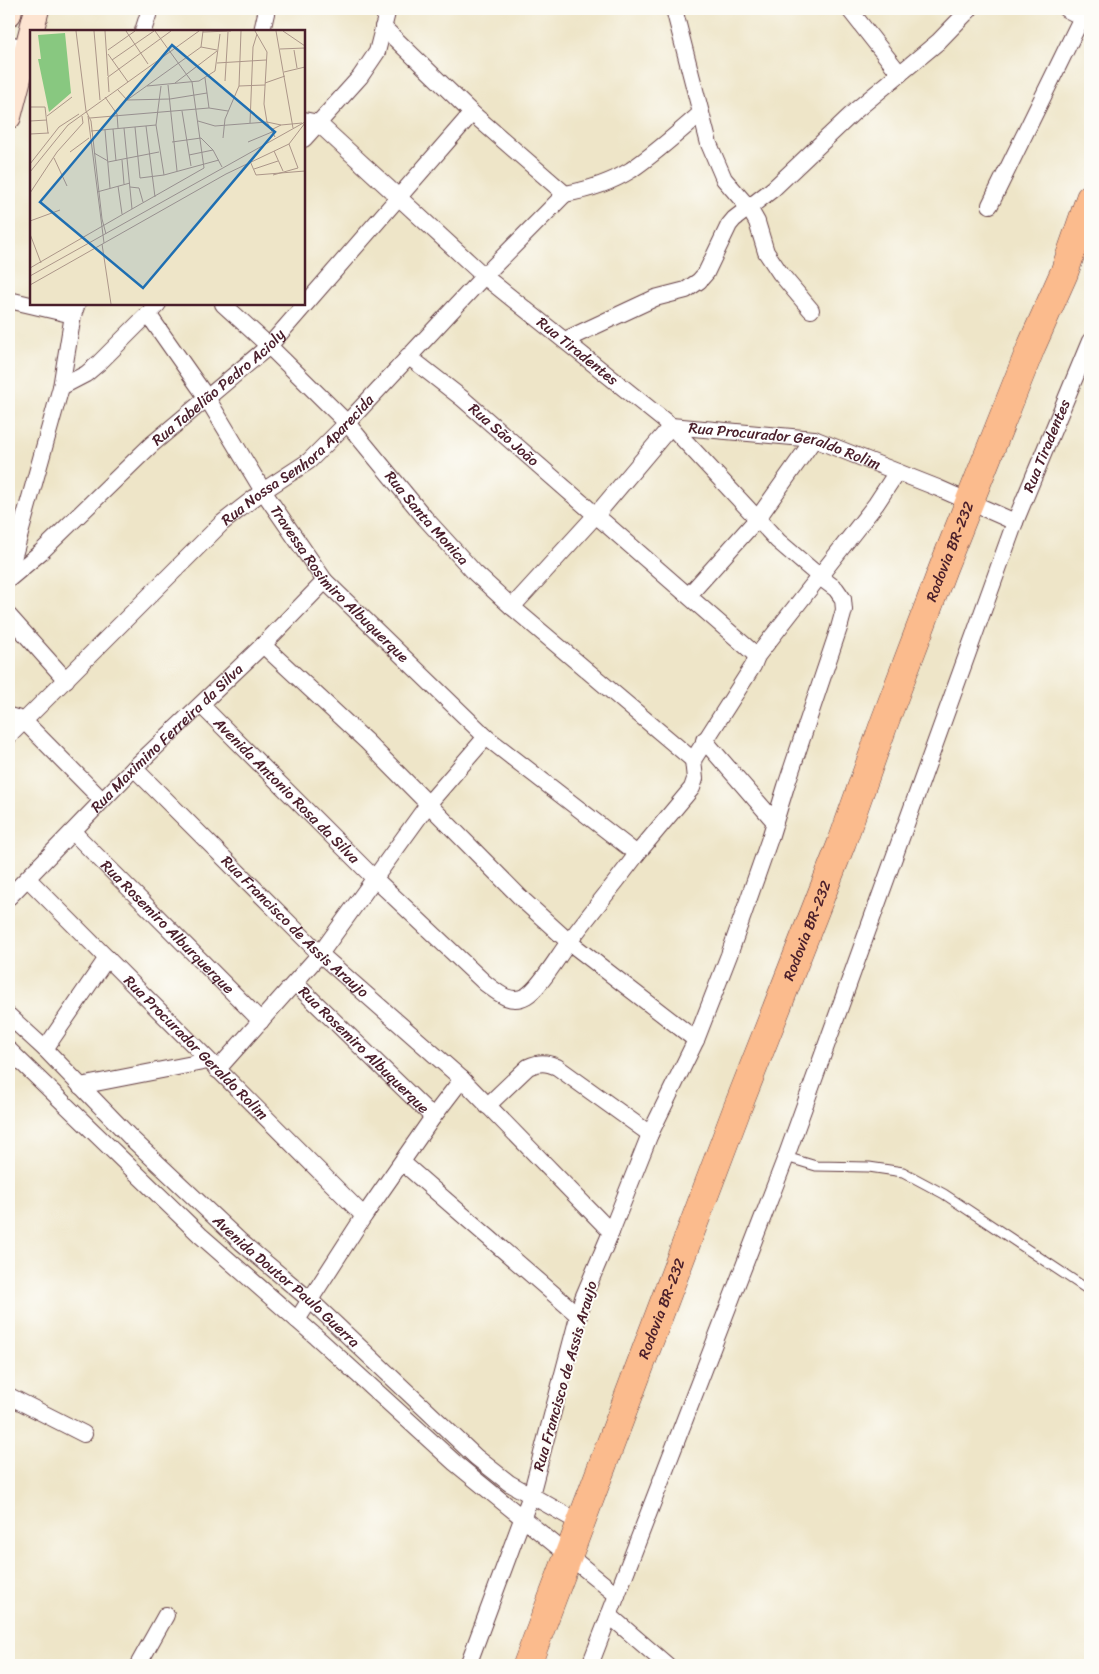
<svg xmlns="http://www.w3.org/2000/svg" width="1099" height="1674" font-family="Sriracha,sans-serif">
  <style>
    .lines { fill: none; stroke-linecap: round; stroke-linejoin: round }
    .service-casing { stroke: #633d43; stroke-width: 11 }
    .minor-casing { stroke: #633d43; stroke-width: 18 }
    .secondary-casing { stroke: #633d43; stroke-width: 26 }
    .trunk-casing { stroke: #633d43; stroke-width: 29 }
    .service { stroke: #fff; stroke-width: 9 }
    .minor { stroke: #fff; stroke-width: 16 }
    .secondary { stroke: #fde4d1; stroke-width: 24 }
    .trunk { stroke: #fbbb8d; stroke-width: 28 }
    .labels { text-anchor: middle; stroke-width: 4; stroke-linejoin: round; paint-order: stroke }
    .street-label { font-size: 15px; fill: #4a1f2b; stroke: #fdfcf7 }
    .inset-road { fill: none; stroke: #ac9689; stroke-width: 1 }
    .view { fill: #1f6fb2; fill-opacity: 0.15; stroke: #1f6fb2; stroke-width: 2.5 }
    .inset-edge { fill: none; stroke: #4a1f2b; stroke-width: 2.5 }
  </style>
  <rect width="100%" height="100%" fill="#fdfcf7"/>
  <filter id="ink" filterUnits="userSpaceOnUse"><feTurbulence type="fractalNoise" baseFrequency=".02" numOctaves="2"/><feDisplacementMap in="SourceGraphic" scale="10" xChannelSelector="R" yChannelSelector="G"/><feConvolveMatrix kernelMatrix="1 2 1 2 8 2 1 2 1" color-interpolation-filters="sRGB"/></filter>
  <filter id="wash" filterUnits="userSpaceOnUse"><feTurbulence type="fractalNoise" baseFrequency=".0096" numOctaves="4" result="noise"/><feDisplacementMap in="SourceGraphic" scale="20" xChannelSelector="R" yChannelSelector="G"/><feGaussianBlur stdDeviation="1.12" result="paint"/><feColorMatrix in="noise" values="0 0 0 0 0 0 0 0 0 0 0 0 0 0 0 0 0 1.4 0 .05"/><feComposite in="paint" operator="in"/></filter>
  <g filter="url(#wash)">
    <rect width="100%" height="100%" fill="#eee5c8"/>
  </g>
  <g filter="url(#ink)">
    <g class="lines">
      <defs>
        <polyline id="service" points="786,1157 816,1166 869,1167 903,1172 944,1194 1090,1291"/>
        <g id="minor">
          <polyline points="674,9 709,144 724,179 749,208 757,222 766,252 780,273 811,310"/>
          <polyline points="849,9 900,74"/>
          <polyline points="1066,9 1090,21"/>
          <polyline points="383,27 472,113 565,194"/>
          <polyline points="143,31 150,9"/>
          <polyline points="262,31 267,9"/>
          <polyline points="9,44 31,50"/>
          <path id="s1" d="M 304,120 L 318,123 L 484,276 L 671,426 L 778,541 L 820,577 L 836,589 L 843,599 L 844,610 L 839,628 L 786,786 L 770,838 L 729,955 L 696,1040 L 650,1134 L 611,1232"/>
          <polyline points="304,139 360,77 377,52 388,9"/>
          <path d="M 565,194 C 587,190 612,182 631,170 C 656,153 678,133 701,113"/>
          <polyline points="990,205 1082,17"/>
          <polyline points="9,300 73,315"/>
          <path id="s2" d="M 223,304 L 269,346 L 347,423 L 425,518 L 475,573 L 512,607 L 693,760"/>
          <path id="s3" d="M 148,314 L 207,398 L 263,491 L 325,581 L 486,737 L 637,854 L 692,788 L 695,779 L 693,760 L 753,666 L 757,656 L 876,504 L 897,472"/>
          <polyline points="565,340 655,298 686,290 699,281 706,273 729,225 734,219 773,189 855,111 938,42 970,9"/>
          <path id="s4" d="M 408,356 L 463,399 L 757,656"/>
          <polyline points="61,387 86,374 99,363 158,304"/>
          <path id="s5" d="M 671,426 L 814,439 L 938,488 L 1015,522"/>
          <polyline points="9,573 61,387 73,315 77,304"/>
          <path id="s6" d="M 9,579 L 41,552 L 151,445 L 269,346 L 472,113"/>
          <polyline points="689,595 758,518 814,439"/>
          <polyline points="512,607 596,515 671,426"/>
          <polyline points="9,616 66,680"/>
          <polyline points="263,645 367,742 525,902 569,942 696,1040"/>
          <path id="s7" d="M 201,705 L 373,877 L 485,983 C 497,992 510,1005 526,996 C 540,988 558,956 569,942 C 591,912 615,884 637,854"/>
          <polyline points="9,716 23,720 102,800"/>
          <path id="s8" d="M 9,736 L 222,523 L 263,491 L 309,461 L 347,423 L 484,276 L 565,194"/>
          <polyline points="704,740 775,822"/>
          <path id="s9" d="M 134,768 L 320,954 L 462,1079 L 611,1232 L 583,1298 L 531,1495 L 468,1665"/>
          <path id="s10" d="M 73,832 L 261,1021"/>
          <path id="s11" d="M 28,879 L 364,1216"/>
          <path id="s12" d="M 9,897 L 134,768 L 263,645 L 325,581"/>
          <path id="s13" d="M 295,983 L 433,1117"/>
          <path id="s14" d="M 9,1016 L 45,1049 L 132,1139 L 241,1242 L 311,1301 L 476,1457 L 509,1483 L 582,1524"/>
          <polyline points="45,1049 107,958"/>
          <polyline points="9,1050 200,1235 321,1341 455,1463 617,1595"/>
          <polyline points="217,1070 320,954 429,803 486,737"/>
          <polyline points="80,1086 208,1061"/>
          <path d="M 487,1106 L 528,1067 C 539,1062 546,1062 557,1067 L 650,1134"/>
          <polyline points="403,1163 579,1316"/>
          <polyline points="297,1320 364,1216 433,1117 462,1079"/>
          <polyline points="9,1396 84,1434"/>
          <polyline points="609,1615 667,1665"/>
          <polyline points="138,1665 166,1615"/>
          <path id="s15" d="M 590,1665 L 786,1157 L 1015,522 L 1090,341"/>
        </g>
        <g id="secondary">
          <polyline points="9,14 10,9"/>
          <polyline points="9,117 37,9"/>
        </g>
        <g id="trunk">
          <path id="s16" d="M 527,1665 L 737,1109 L 842,842 L 885,721 L 943,568 L 1032,345 L 1064,273 L 1090,198"/>
        </g>
      </defs>
      <!-- service casing -->
      <use href="#service" class="service-casing"/>
      <!-- minor casing -->
      <use href="#minor" class="minor-casing"/>
      <!-- secondary casing -->
      <use href="#secondary" class="secondary-casing"/>
      <!-- trunk casing -->
      <use href="#trunk" class="trunk-casing"/>
      <!-- service -->
      <use href="#service" class="service"/>
      <!-- minor -->
      <use href="#minor" class="minor"/>
      <!-- secondary -->
      <use href="#secondary" class="secondary"/>
      <!-- trunk -->
      <use href="#trunk" class="trunk"/>
    </g>
  </g>
  <g class="labels">
    <!-- street labels -->
    <g class="street-label">
      <text dy="5" stroke="none"><textPath href="#s1" startOffset="360">Rua Tiradentes</textPath></text>
      <text dy="5" stroke="none"><textPath href="#s6" startOffset="284">Rua Tabelião Pedro Acioly</textPath></text>
      <text dy="5" stroke="none"><textPath href="#s4" startOffset="124">Rua São João</textPath></text>
      <text dy="5" stroke="none"><textPath href="#s15" startOffset="1302">Rua Tiradentes</textPath></text>
      <text dy="5" stroke="none"><textPath href="#s5" startOffset="116">Rua Procurador Geraldo Rolim</textPath></text>
      <text dy="5" stroke="none"><textPath href="#s8" startOffset="400">Rua Nossa Senhora Aparecida</textPath></text>
      <text dy="5" stroke="none"><textPath href="#s2" startOffset="296">Rua Santa Monica</textPath></text>
      <text dy="5" stroke="none"><textPath href="#s16" startOffset="1191">Rodovia BR-232</textPath></text>
      <text dy="5" stroke="none"><textPath href="#s3" startOffset="332">Travessa Rosimiro Albuquerque</textPath></text>
      <text dy="5" stroke="none"><textPath href="#s12" startOffset="224">Rua Maximino Ferreira da Silva</textPath></text>
      <text dy="5" stroke="none"><textPath href="#s7" startOffset="121">Avenida Antonio Rosa da Silva</textPath></text>
      <text dy="5" stroke="none"><textPath href="#s10" startOffset="134">Rua Rosemiro Alburquerque</textPath></text>
      <text dy="5" stroke="none"><textPath href="#s9" startOffset="226">Rua Francisco de Assis Araujo</textPath></text>
      <text dy="5" stroke="none"><textPath href="#s16" startOffset="786">Rodovia BR-232</textPath></text>
      <text dy="5" stroke="none"><textPath href="#s11" startOffset="238">Rua Procurador Geraldo Rolim</textPath></text>
      <text dy="5" stroke="none"><textPath href="#s13" startOffset="96">Rua Rosemiro Albuquerque</textPath></text>
      <text dy="5" stroke="none"><textPath href="#s14" startOffset="384">Avenida Doutor Paulo Guerra</textPath></text>
      <text dy="5" stroke="none"><textPath href="#s16" startOffset="381">Rodovia BR-232</textPath></text>
      <text transform="translate(565 1376) rotate(-74)" y="5">Rua Francisco de Assis Araujo</text>
    </g>
  </g>
  <!-- overview -->
  <g transform="translate(30 30)">
    <rect width="275" height="275" fill="#eee5c8"/>
    <path d="M 35,3 L 41,63 L 19,82 L 8,29 L 11,29 L 8,5 Z" fill="#88c880"/>
    <path class="inset-road" d="M 46,1 L 56,81 L 61,91 L 72,189 L 76,204M 64,1 L 70,70M 75,1 L 78,46M 96,1 L 118,34M 225,1 L 237,22 L 234,74 L 237,92 L 245,107M 246,1 L 263,98M 253,1 L 275,16M 173,2 L 201,1M 171,17 L 187,20M 250,19 L 275,18M 78,20 L 105,1M 264,20 L 267,38M 78,24 L 98,52M 82,30 L 124,1M 187,33 L 236,30M 254,42 L 275,37M 175,48 L 179,78M 195,51 L 198,2M 145,53 L 187,21M 235,53 L 255,46M 138,55 L 147,141M 117,56 L 169,51 L 185,41 L 190,4M 131,56 L 126,95 L 134,145 L 189,130M 209,56 L 235,55M 88,60 L 97,70 L 140,69 L 177,63M 79,62 L 78,47 L 141,1M 75,67 L 87,84 L 88,98M 97,70 L 171,17 L 173,1M 0,77 L 15,77 L 18,103M 152,81 L 161,136M 17,86 L 42,67M 58,86 L 74,213M 60,88 L 179,78 L 198,81M 0,91 L 17,90M 168,91 L 185,96 L 237,92 L 251,95M 220,93 L 223,17 L 227,4M 116,96 L 125,167M 105,97 L 110,148 L 134,145M 83,99 L 86,131M 75,100 L 80,158M 241,100 L 251,95 L 272,93M 61,101 L 126,95M 0,104 L 19,103M 171,108 L 183,120 L 192,137M 193,108 L 195,89 L 209,56 L 211,1M 142,112 L 171,108M 218,112 L 242,102M 259,114 L 268,138M 244,121 L 253,141M 40,122 L 59,108M 64,123 L 78,131M 159,125 L 183,120M 24,128 L 37,156M 92,130 L 94,154M 220,131 L 226,145 L 275,141M 78,132 L 129,122M 0,134 L 29,97 L 49,84M 224,139 L 248,131M 0,142 L 38,95 L 169,1M 243,145 L 268,138M 88,156 L 92,184M 100,157 L 109,158 L 113,172M 67,162 L 100,153M 0,163 L 27,122 L 53,93 L 52,86M 102,179 L 174,138 L 162,52 L 125,1M 0,191 L 30,180M 0,204 L 11,233M 72,214 L 81,274M 0,238 L 102,179 L 94,98M 0,246 L 275,92M 0,255 L 196,144 L 259,114 L 275,93"/>
    <path class="view" d="M 142,15 L 245,102 L 113,258 L 10,172 Z"/>
    <rect width="275" height="275" class="inset-edge"/>
  </g>
  <!-- margin -->
  <rect width="1099" height="1674" fill="none" stroke="#fdfcf7" stroke-width="30"/>
</svg>
